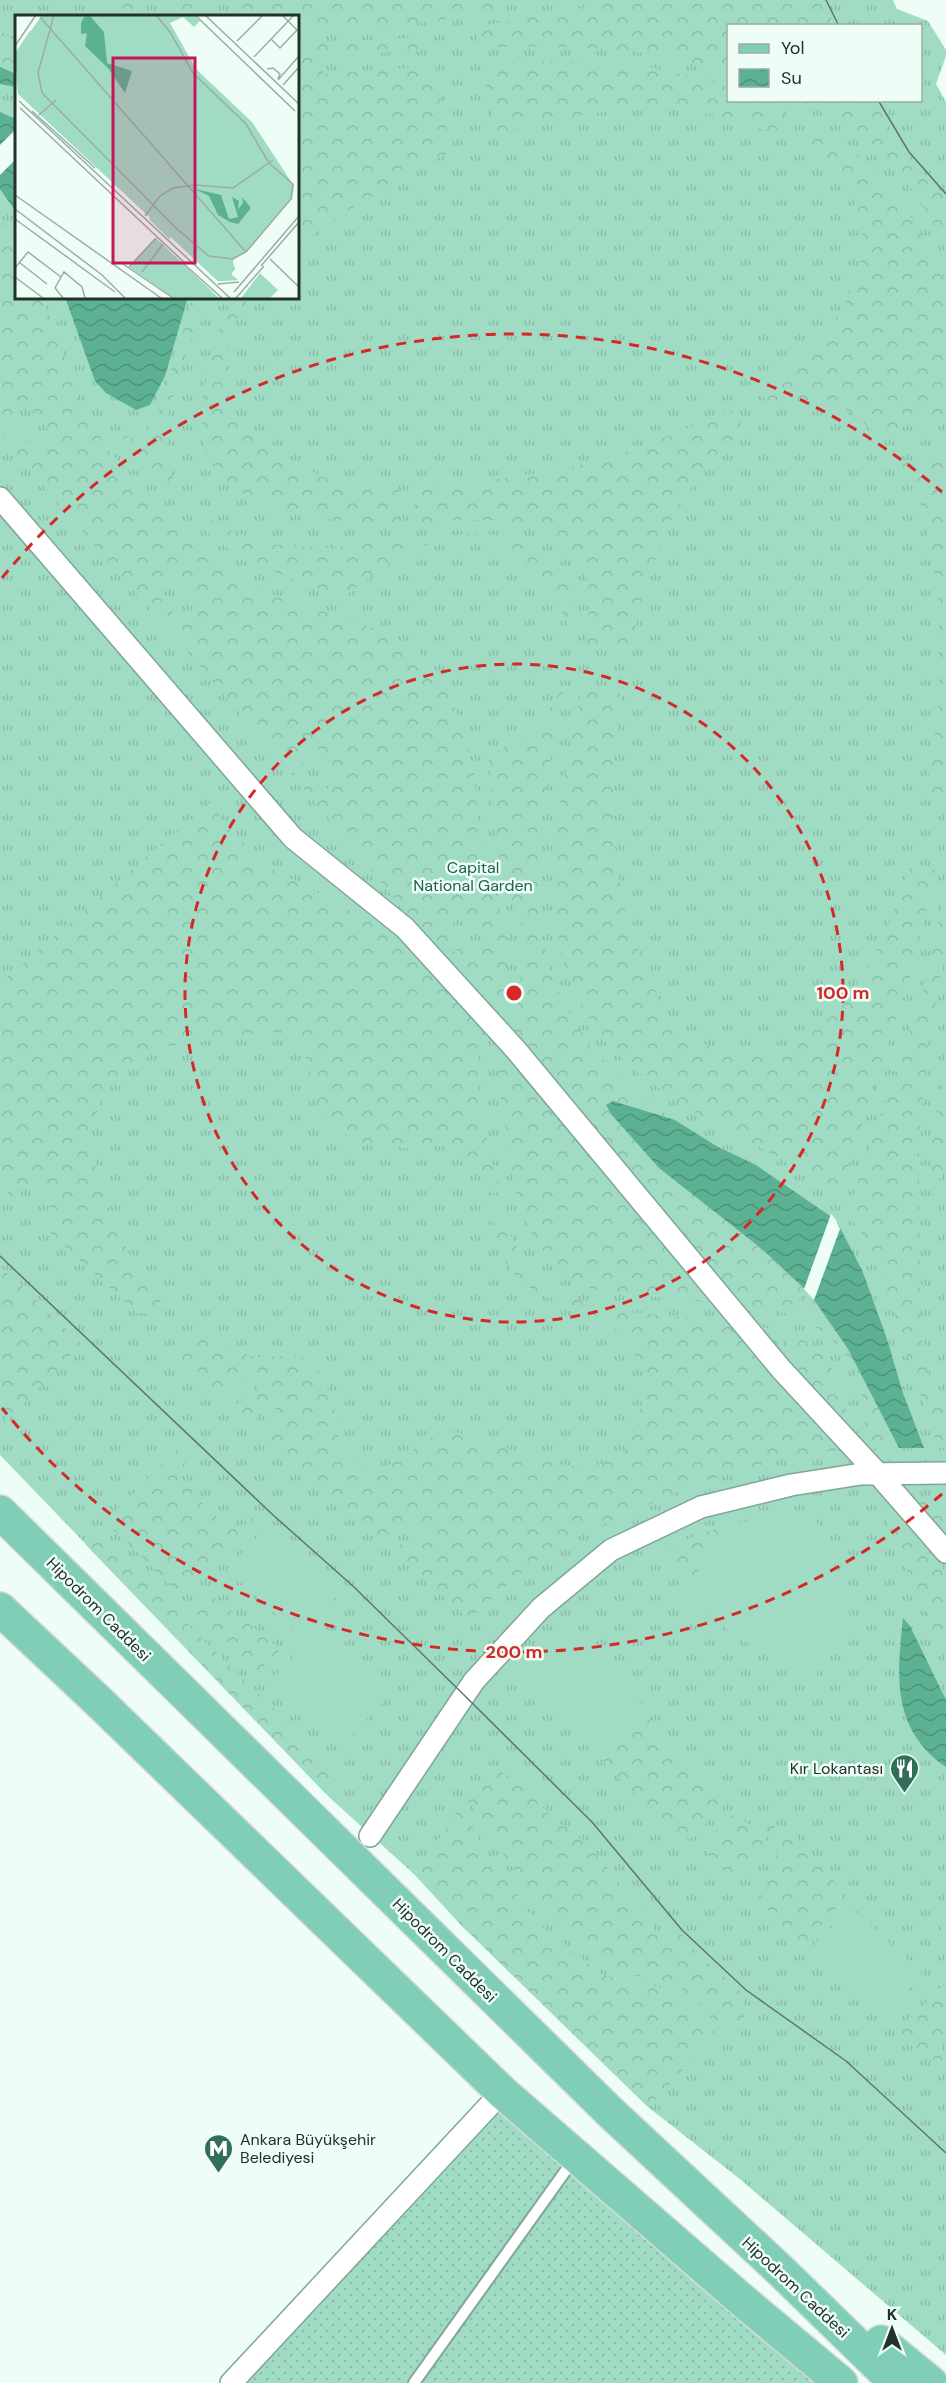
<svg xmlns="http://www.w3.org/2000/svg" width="946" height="2383" font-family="'DM Sans',sans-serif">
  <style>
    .grass { fill: url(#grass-tufts); fill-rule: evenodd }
    .forest { fill: url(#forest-crowns) }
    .garden { fill: url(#garden-dots) }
    .pitch { fill: #a0dcc4 }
    .water { fill: url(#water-waves) }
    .pier { fill: #eefef7 }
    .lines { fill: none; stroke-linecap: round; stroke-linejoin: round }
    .lane-casing { stroke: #80a697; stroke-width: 14 }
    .street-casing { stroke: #80a697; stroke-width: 24 }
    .primary-casing { stroke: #d7dad9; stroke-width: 36 }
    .lane { stroke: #fff; stroke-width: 10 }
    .street { stroke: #fff; stroke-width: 21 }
    .primary { stroke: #81ceb8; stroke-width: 33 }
    .tram { stroke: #64746d; stroke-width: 1.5 }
    .ring { fill: none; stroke: #d62828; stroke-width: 3; stroke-dasharray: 10 8 }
    .labels { text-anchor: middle; stroke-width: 5; stroke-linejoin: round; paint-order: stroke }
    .park-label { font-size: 16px; fill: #1f604b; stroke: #eefef7 }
    .street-label { font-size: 16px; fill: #22322b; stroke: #eefef7 }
    .poi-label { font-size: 16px; fill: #22322b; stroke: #eefef7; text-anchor: end }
    .inset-road { fill: none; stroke: #9caca5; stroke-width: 1.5 }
    .view { fill: #c2185b; fill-opacity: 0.15; stroke: #c2185b; stroke-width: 3 }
    .inset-edge { fill: none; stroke: #22322b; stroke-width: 3 }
    .centre { fill: #d62828; stroke: #eefef7; stroke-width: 3 }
    .ring-label { font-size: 18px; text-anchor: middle; font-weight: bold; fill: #d62828; stroke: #eefef7; stroke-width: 5; stroke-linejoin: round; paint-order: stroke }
  </style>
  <defs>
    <pattern id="grass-tufts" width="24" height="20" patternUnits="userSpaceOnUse" patternTransform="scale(1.5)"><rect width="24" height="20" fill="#a0dcc4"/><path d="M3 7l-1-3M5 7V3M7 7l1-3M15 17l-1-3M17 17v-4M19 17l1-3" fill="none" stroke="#8abda9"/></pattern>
    <pattern id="forest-crowns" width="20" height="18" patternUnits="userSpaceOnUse" patternTransform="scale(1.5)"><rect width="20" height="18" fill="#a0dcc4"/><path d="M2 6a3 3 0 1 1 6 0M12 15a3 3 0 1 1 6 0" fill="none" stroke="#8abda9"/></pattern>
    <pattern id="garden-dots" width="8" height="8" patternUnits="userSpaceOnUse" patternTransform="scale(1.5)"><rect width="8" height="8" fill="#a0dcc4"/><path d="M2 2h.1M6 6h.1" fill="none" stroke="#8abda9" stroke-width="1.8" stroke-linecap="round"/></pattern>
    <pattern id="water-waves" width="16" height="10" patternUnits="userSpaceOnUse" patternTransform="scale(1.5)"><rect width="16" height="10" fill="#5db193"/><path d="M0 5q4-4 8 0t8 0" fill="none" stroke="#4c9178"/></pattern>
  </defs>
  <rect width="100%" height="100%" fill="#eefef7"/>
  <!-- grass -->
  <path class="grass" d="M 0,0 L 893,0 L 897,9 L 928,21 L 946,50 L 946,56 L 936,84 L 946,102 L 946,2355 L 741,2180 L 648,2107 L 462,1926 L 415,1875 L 330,1798 L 0,1455 ZM 16,16 L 297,16 L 297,297 L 16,297 ZM 728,26 L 920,26 L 920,100 L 728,100 Z"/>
  <!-- forest -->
  <g class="forest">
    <polygon points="105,0 155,0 122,16 111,16"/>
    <polygon points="185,0 191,0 224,16 165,16"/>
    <path d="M 221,0 L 530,0 C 493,9 455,19 417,23 C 378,26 339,27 301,27 L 297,26 L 297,16 L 260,16 Z"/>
    <path d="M 623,0 L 822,0 L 835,25 L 728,26 L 728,73 C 648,45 563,45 480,48 L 475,27 Z"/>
    <polygon points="0,30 16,42 16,74 0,67"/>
    <path d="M 427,37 L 428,49 L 323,58 L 323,74 L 435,66 L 451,152 C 398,179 348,208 301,244 L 297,243 L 297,40 L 333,42 Z"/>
    <path d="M 560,61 L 644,66 L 708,80 L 728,88 L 728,100 L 765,101 L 787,108 L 778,134 C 760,129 743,122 725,117 C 648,99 571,114 497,134 L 481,63 Z"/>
    <path d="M 800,101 L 875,101 C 896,141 913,166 946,198 L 946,251 C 937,231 926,207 912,190 C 882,153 842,121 800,101 Z"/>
    <path d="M 812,123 C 826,132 841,141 854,152 C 893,187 928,234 946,283 L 946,413 L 879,435 L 845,409 L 803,402 L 772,411 L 759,390 L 812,349 L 844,308 L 861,259 L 862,226 L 853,197 L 831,166 L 804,145 Z"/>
    <polygon points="0,218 16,244 16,297 43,297 82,407 107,448 170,522 210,562 243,584 384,632 420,653 442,682 462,724 474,773 479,830 491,880 508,933 507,973 497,1015 446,961 460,947 472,960 488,945 462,915 446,930 453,939 439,953 301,785 312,775 326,790 342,775 316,746 300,760 305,766 293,776 160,620 171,610 184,624 200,609 174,580 157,595 165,603 153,613 11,448 24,436 36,449 52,434 26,405 10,419 16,427 3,439 0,435"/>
    <path d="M 193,297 L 204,297 L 166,421 L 167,455 L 175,486 L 197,510 L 223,527 L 263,544 L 329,548 L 469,534 L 493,535 L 536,546 L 558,564 L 573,599 L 571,637 C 567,624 563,610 556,599 C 531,557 481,529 432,543 C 398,553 370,578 342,598 L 241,559 L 204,529 L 144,465 L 120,434 L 133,439 L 146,433 L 159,410 Z"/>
    <path d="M 232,297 L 249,297 L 233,326 L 225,357 L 225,398 L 241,428 L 282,460 L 324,477 L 359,484 L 399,486 L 399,524 C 343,523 228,516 207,453 C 191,408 215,339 232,297 Z"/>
    <path d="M 730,410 L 745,429 L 704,467 L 669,524 L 645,588 L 629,654 L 586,648 C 587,624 593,594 585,570 C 584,565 578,560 574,556 C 535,511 468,519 415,523 L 415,487 C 478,482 544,476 606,458 C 649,446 689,427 730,410 Z"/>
    <polygon points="946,454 946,803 925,799 938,715 939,608 925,513 902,464"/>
    <path d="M 566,678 C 531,861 496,1002 675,1120 L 613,1101 L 608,1109 L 611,1114 L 659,1168 L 762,1249 L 804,1289 L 793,1315 L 740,1304 L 629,1168 L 583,1121 L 509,1028 L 517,1009 L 524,948 L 522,927 L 511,900 L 499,857 L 488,755 C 532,736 546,722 566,678 Z"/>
    <path d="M 581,690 L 622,694 C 609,773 609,854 631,932 C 635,946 643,960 649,973 C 654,986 659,1004 668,1015 C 682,1033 702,1044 723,1051 C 748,1060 770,1056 793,1044 C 860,1009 888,930 911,863 L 936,870 L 911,974 L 838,1198 C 816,1182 794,1165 770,1153 C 743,1138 715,1126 690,1109 C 663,1092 625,1065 605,1041 C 522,942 560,804 581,690 Z"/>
    <path d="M 209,803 L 260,862 L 407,941 L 488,1034 C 485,1040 481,1046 480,1052 C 472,1091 490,1154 501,1192 L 490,1193 L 474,1161 L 452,1147 L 429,1146 L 406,1148 L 361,1144 L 331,1125 L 317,1101 L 303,1046 L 288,1033 L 263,1032 L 164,1047 L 123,1071 L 101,1100 L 89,1142 L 102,1190 L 128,1252 L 148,1284 L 165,1297 L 143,1319 L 42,1225 C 55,1211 52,1198 40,1184 L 22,1189 L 12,1197 L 0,1185 L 0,983 Z"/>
    <polygon points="946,886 946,949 928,1044 922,1101 919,1156 921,1337 931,1385 938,1402 946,1414 946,1447 938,1448 879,1267 867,1241 847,1214 923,991"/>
    <polygon points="946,1049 946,1163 931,1201 930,1158"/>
    <path d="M 504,1050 L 714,1303 C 685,1300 656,1297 627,1294 C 617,1292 605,1293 595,1290 C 531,1270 511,1190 505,1131 C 503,1112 494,1065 504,1050 Z"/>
    <path d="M 507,1210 L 511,1236 L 525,1266 L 554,1289 L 551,1299 C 505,1278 502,1260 491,1213 Z"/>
    <polygon points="0,1266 82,1344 6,1422 0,1368"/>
    <path d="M 570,1297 L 626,1312 L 729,1321 L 842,1449 L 785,1458 L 702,1482 L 592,1529 L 543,1555 L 470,1618 L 466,1617 L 392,1549 L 419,1535 L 411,1523 L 379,1537 L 269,1437 L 278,1410 L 261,1403 L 255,1423 L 234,1405 L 259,1392 L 251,1379 L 221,1393 L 178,1354 L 200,1326 C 213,1334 233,1350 247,1355 C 267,1362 297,1347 313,1364 C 326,1378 333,1398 336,1417 C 339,1440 340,1460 366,1467 C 396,1475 419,1436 448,1433 C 458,1431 473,1437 483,1440 C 516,1451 563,1472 598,1465 C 604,1463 615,1460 619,1457 C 634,1442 649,1391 642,1371 C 636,1354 623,1333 609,1323 C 597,1314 580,1310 566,1306 Z"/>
    <path d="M 814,1300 L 848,1349 L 899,1448 L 865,1449 C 866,1390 861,1354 808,1322 Z"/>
    <polygon points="755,1325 787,1333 780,1352"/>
    <path d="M 800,1337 C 838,1365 845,1383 847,1430 L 791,1363 Z"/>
    <polygon points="187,1439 196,1450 186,1461 180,1475 205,1507 227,1526 244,1525 259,1512 265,1517 182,1595 105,1522"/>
    <polygon points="915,1497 946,1500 946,1534"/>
    <polygon points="878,1502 884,1502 946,1572 946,1654 930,1624"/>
    <polygon points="728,1525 696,1577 660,1552 693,1537"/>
    <polygon points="99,1529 197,1634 340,1773 325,1793 85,1544"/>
    <polygon points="206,1591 281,1649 259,1671 190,1607"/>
    <polygon points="644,1712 650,1716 662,1739 727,1803 690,1839 672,1834 599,1757"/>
    <path d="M 495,1769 L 507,1776 L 511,1770 L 547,1803 L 543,1807 L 556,1822 C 582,1827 648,1919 664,1943 L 680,1933 L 697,1954 L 743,1993 L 744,2019 L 720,2030 L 701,2004 L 679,1987 L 624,1972 L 597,1958 L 545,1917 L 466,1798 Z"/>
    <polygon points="462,1804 479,1840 498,1870 542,1927 603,1975 662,1988 687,2002 715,2035 648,2107 462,1926 415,1875"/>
    <polygon points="734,1813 749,1824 776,1825 737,1880 701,1847"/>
    <polygon points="787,1825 847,1897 801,1948 759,1899"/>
    <path d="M 946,1889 L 946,1964 C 940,1940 942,1914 946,1889 Z"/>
    <polygon points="943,1985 946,1989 946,2038 942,2047 942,2066 895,2034"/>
  </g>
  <!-- garden -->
  <polygon class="garden" points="502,2092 821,2383 231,2383"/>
  <!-- pitch -->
  <g class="pitch">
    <polygon points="812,1508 852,1621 809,1685 681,1598 728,1525"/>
    <polygon points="267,1527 339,1594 299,1636 227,1569"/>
    <polygon points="562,1626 646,1708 599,1757 511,1671"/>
    <polygon points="317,1633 387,1698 343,1745 272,1679"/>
    <polygon points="852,1908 924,1975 881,2017 808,1951"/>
  </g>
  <!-- water -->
  <g class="water">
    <polygon points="0,67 16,74 16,87 0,84"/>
    <polygon points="0,112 16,119 16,212 0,189"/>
    <polygon points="65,297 188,297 165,376 150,405 136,410 106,393 95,381"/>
    <polygon points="613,1101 675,1120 718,1147 756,1165 836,1220 862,1270 886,1336 903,1393 924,1448 899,1448 848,1349 810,1294 762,1249 659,1168 611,1114 606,1105"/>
    <path d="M 903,1618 L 910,1626 L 946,1700 L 946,1767 C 891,1729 897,1676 903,1618 Z"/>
  </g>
  <!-- pier -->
  <g class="pier">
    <polygon points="16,129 16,159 0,175 0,145"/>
    <polygon points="831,1214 836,1220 840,1229 814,1300 804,1289"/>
  </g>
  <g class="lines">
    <defs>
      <polyline id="lane" points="414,2383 574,2159"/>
      <g id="street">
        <polyline points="0,498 293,838 405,928 516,1050 781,1369 879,1475 946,1552"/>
        <polyline points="370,1836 474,1681 541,1608 611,1550 701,1507 791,1485 861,1474 946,1473"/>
        <polyline points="231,2383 502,2092"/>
      </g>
      <g id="primary">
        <polyline points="0,1512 609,2111 782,2272 896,2383"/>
        <polyline points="0,1609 97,1700 502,2092 743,2301 841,2383"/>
        <polyline points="881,2342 931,2383"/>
      </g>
    </defs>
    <!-- lane casing -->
    <use href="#lane" class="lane-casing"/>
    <!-- street casing -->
    <use href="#street" class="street-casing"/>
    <!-- primary casing -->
    <use href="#primary" class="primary-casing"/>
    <!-- lane -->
    <use href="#lane" class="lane"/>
    <!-- street -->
    <use href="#street" class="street"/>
    <!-- primary -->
    <use href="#primary" class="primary"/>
    <!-- tram -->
    <g class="tram">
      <polyline points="826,0 839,26"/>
      <polyline points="878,100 909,152 946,194"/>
      <polyline points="0,1256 273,1515 354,1587 464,1695 592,1822 682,1930 746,1990 846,2061 946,2153"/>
    </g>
  </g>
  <!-- distance rings -->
  <g class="ring">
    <circle cx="514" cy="993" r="329"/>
    <path d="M942 1494A659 659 0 0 1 2 1408M2 578A659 659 0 0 1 942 492"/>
  </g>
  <!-- icons -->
  <defs>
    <symbol id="restaurant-pin" viewBox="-11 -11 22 30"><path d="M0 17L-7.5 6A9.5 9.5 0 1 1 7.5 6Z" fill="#326e59" stroke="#eefef7"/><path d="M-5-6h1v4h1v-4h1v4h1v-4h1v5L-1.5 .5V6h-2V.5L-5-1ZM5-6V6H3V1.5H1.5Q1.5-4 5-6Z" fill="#fff"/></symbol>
    <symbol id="metro-pin" viewBox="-11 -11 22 30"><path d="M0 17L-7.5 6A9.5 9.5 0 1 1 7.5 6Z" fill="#326e59" stroke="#eefef7"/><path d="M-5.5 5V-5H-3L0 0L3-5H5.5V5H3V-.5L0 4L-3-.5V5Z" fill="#fff"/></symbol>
  </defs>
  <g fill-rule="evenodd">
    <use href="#restaurant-pin" x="888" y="1752" width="33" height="45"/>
    <use href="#metro-pin" x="202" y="2132" width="33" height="45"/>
  </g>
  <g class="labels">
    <!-- park labels -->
    <g class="park-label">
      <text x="473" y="873">Capital<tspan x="473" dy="18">National Garden</tspan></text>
    </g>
    <!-- street labels -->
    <g class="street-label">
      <text transform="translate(99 1609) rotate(45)" y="6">Hipodrom Caddesi</text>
      <text transform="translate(445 1950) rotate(45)" y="6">Hipodrom Caddesi</text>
      <text transform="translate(796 2287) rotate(43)" y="6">Hipodrom Caddesi</text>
    </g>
    <!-- poi labels -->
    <g class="poi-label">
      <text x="883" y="1774">Kır Lokantası</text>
      <text x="240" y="2145" text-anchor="start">Ankara Büyükşehir<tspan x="240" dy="18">Belediyesi</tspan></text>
    </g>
  </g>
  <!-- overview -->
  <g transform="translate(15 15)">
    <rect width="284" height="284" fill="#eefef7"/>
    <path d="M 27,0 L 179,0 L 185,6 L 179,12 L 168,2 L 155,8 L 181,54 L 237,107 L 279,171 L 277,184 L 232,236 L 217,246 L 220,254 L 216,259 L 223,265 L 203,266 L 195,259 L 3,79 L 0,39 ZM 245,258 L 263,275 L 255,283 L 226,283 Z" fill="#a0dcc4"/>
    <path d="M 46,0 L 61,4 L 64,25 L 57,32 L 40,12 ZM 93,0 L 107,0 L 116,21 L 132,28 L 139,26 L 141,33 L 123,34 L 102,19 L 114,41 L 102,28 L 96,16 L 102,15 L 96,14 ZM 108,0 L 134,0 L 148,15 L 152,29 L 143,32 L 146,20 L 144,13 L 131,4 L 125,2 L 118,1 L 117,3 L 129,14 L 129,8 L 119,2 L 136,9 L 144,21 L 135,27 L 117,20 ZM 93,11 L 101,30 L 113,42 L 108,45 L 100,30 L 94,36 L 97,45 L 135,46 L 126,49 L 136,49 L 137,56 L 124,64 L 120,63 L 123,55 L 119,50 L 96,47 L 93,42 ZM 15,16 L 33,16 L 20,68 L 13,47 L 0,54 L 0,38 ZM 64,27 L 97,60 L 113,88 L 136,102 L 142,123 L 141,130 L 137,126 L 140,124 L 136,125 L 124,111 L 127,109 L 123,110 L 99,82 L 102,80 L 98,81 L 87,67 L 90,66 L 86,66 L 74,52 L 77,51 L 73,52 L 63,40 L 67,38 L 58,33 ZM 167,40 L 191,71 L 186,70 L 185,76 L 169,53 L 139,47 ZM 168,54 L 177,62 L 183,78 L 174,81 L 163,77 L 172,65 ZM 197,77 L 215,94 L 195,90 L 182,113 L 184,80 L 192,88 L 197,85 ZM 161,78 L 152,99 L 145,89 L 134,88 ZM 200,91 L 216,96 L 231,111 L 246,138 L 236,146 L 246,142 L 250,148 L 231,164 L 222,147 L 231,144 L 217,118 L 191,130 L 204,157 L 216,150 L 224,167 L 217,169 L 186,165 L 192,147 L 189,138 L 185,138 L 178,146 L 182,119 L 189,125 L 190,99 ZM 147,101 L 146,127 L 166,156 L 142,132 L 140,108 ZM 148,102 L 152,103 L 151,118 L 158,133 L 168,132 L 179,118 L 170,146 L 148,129 ZM 116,112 L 133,124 L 141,146 L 127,140 L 123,132 L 112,133 L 106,141 L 110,157 L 83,130 L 91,125 L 95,130 ZM 147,155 L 161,157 L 171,168 L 138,182 L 114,160 L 124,160 L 130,169 L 150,169 L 153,161 ZM 177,172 L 194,181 L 208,204 L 223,209 L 214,217 ZM 142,195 L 162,215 L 154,224 L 134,204 ZM 179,214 L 191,225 L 187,220 L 196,217 L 191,226 L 197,231 L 201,219 L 214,221 L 208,214 L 218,224 L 212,239 L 192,234 L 181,218 L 175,218 ZM 188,237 L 200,244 L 217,244 L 220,254 L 216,259 L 223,265 L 203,266 L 195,259 L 195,245 Z" fill="#a0dcc4"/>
    <path d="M 141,223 L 204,283 L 158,283 L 114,252 Z" fill="#a0dcc4"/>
    <path d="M 16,64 L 23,73 L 20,83 L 13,75 L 9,80 L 2,73 L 11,72 Z" fill="#a0dcc4"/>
    <path d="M 75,1 L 89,17 L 92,48 L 117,56 L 110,78 L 93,53 L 70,31 L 72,18 L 66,19 L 66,8 L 69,2 ZM 180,174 L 206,180 L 214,204 L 223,202 L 217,182 L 224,186 L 223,194 L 228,188 L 227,182 L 236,193 L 223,209 L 215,207 L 203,200 L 194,181 Z" fill="#5db193"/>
    <path class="inset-road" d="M 39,0 L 23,58 L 27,78 L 162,214 L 194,241 L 217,244 L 231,237 L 276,184 L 278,169 L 254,148 L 231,109 L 178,58 L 155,17 L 141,0M 180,0 L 280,96M 190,0 L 284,89M 267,0 L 283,16M 25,2 L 231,237M 256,24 L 265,33 L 282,15M 222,26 L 248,0M 0,31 L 21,0M 239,42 L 279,0M 252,54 L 258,53 L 265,59 L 263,64M 263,65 L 284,41M 268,70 L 284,52M 4,86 L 215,283M 5,93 L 171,249M 17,96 L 80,153M 24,100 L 41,85M 0,180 L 146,283M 0,194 L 87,260 L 110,283M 130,201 L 145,181 L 158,173 L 181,170 L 218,173 L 258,145M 0,204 L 100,277M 255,244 L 284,272M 5,248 L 32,269M 108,249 L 158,283M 169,249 L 207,283M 246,251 L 284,207M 114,252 L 141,223M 0,253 L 13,237 L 46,262M 127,257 L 148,229M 0,262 L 28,283M 203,269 L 224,267M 219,277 L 284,201M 48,283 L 40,273 L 49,257 L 67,272 L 70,283M 221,283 L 249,251"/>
    <path class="view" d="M 98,43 L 180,43 L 180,248 L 98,248 Z"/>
    <rect width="284" height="284" class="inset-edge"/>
  </g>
  <circle cx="514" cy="993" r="9" class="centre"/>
  <g class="ring-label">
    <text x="843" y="999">100 m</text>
    <text x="514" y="1658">200 m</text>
  </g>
  <!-- legend -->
  <rect x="727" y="24" width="195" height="78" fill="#eefef7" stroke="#9caca5" stroke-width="1.5"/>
  <rect x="739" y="44" width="30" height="9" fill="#81ceb8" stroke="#9caca5" stroke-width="1.5"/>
  <text x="781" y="54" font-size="18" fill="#22322b">Yol</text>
  <rect x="739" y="69" width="30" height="18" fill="url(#water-waves)" stroke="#9caca5" stroke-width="1.5"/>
  <text x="781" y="84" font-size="18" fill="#22322b">Su</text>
  <!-- north arrow -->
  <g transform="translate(892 2329)" stroke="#eefef7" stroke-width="4.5" paint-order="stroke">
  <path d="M0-4.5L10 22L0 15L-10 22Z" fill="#22322b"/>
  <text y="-9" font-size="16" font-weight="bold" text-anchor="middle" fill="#22322b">K</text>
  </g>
</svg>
